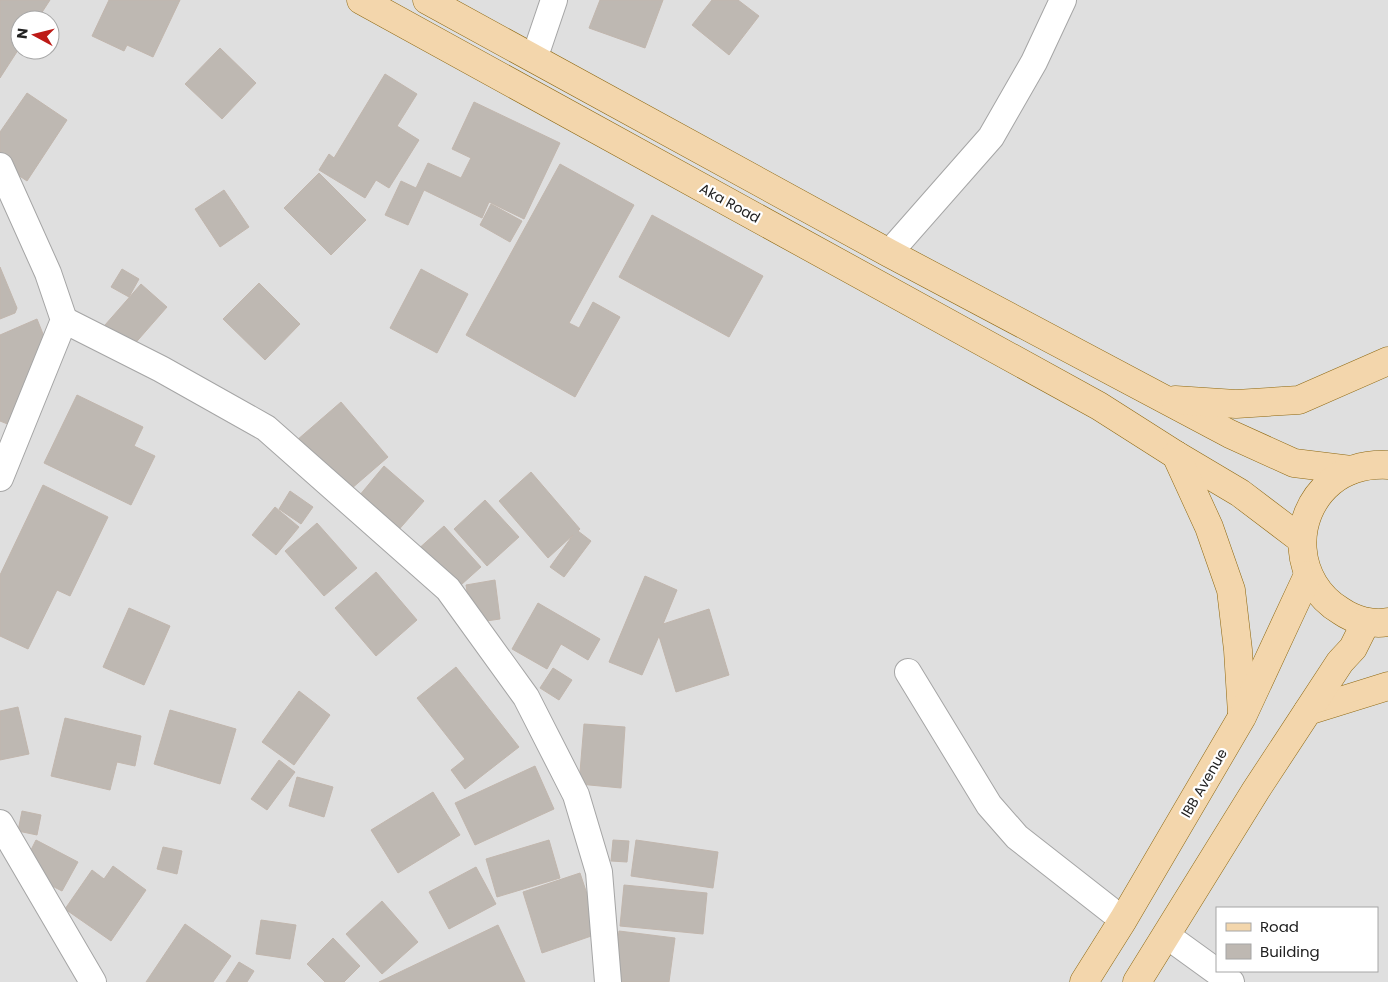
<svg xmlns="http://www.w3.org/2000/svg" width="1388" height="982" font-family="Poppins,sans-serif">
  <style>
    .residential { fill: #dfdfdf; fill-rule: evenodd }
    .building { fill: #beb8b2; stroke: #c1b6ad }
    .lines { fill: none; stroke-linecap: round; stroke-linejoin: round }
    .street-casing { stroke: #a5a5a5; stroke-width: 28 }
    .primary-casing { stroke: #8e6811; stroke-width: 29 }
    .street { stroke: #fff; stroke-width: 26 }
    .primary { stroke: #f3d6ac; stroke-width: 28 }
    .labels { text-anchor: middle; stroke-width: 4.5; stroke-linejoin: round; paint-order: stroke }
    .street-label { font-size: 14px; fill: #212121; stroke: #fff }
  </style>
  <rect width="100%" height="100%" fill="#f1eee9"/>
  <!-- residential -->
  <path class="residential" d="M 0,0 L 1388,0 L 1388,982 L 0,982 ZM 20,20 L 50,20 L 50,50 L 20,50 ZM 1217,908 L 1377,908 L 1377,971 L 1217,971 Z"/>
  <!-- building -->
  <g class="building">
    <polygon points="0,0 50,0 37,20 20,20 20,47 0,78"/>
    <polygon points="109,0 180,0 153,57 127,45 124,51 92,36"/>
    <polygon points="600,0 663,0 645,48 589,28"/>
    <polygon points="712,0 738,0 759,16 729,55 692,25"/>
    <polygon points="220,48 256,83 222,119 185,84"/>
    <polygon points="385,74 417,94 397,126 419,140 389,188 376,180 365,198 319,170 329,154 334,158"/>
    <polygon points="27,93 67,120 27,181 0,163 0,132"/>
    <polygon points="474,102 560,143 524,219 489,202 482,218 424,190 408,225 385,215 401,181 416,188 428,163 461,178 471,158 452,149"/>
    <polygon points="560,164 634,205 569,323 579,328 593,302 620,317 575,397 466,335"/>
    <polygon points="319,173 366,220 331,255 284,208"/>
    <polygon points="224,190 249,227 220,247 195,209"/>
    <polygon points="491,204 522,221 510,242 480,225"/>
    <polygon points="652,215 763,276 729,337 619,277"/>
    <polygon points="0,267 17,308 15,313 0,319"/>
    <polygon points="122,269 139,279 129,297 111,287"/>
    <polygon points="421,269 468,294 437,353 390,328"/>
    <polygon points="259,283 300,324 265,360 223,319"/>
    <polygon points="141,284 167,307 124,356 98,333"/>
    <polygon points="37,319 47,344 15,427 0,421 0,335"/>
    <polygon points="77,395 143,427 134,446 155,456 131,505 44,463"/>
    <polygon points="341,402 388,457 336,502 289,447"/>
    <polygon points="384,466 424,501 388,542 349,508"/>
    <polygon points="531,472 580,529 578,531 591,541 564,577 550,567 573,535 548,558 499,501"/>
    <polygon points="43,485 108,517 70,596 57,590 28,649 0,636 0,575"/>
    <polygon points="290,491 313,507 301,524 279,509"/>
    <polygon points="485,500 519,537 487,566 454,529"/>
    <polygon points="275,507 299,527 276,555 252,535"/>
    <polygon points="317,523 357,568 324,596 285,551"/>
    <polygon points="444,526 481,567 452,593 416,551"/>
    <polygon points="376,572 417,620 376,656 335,608"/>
    <polygon points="645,576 677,590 663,624 709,609 729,675 676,692 659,636 642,675 609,662"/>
    <polygon points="495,580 500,619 472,623 466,585"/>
    <polygon points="538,603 600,639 588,660 561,644 547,669 512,649"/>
    <polygon points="129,608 170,626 144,685 103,667"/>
    <polygon points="456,667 519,747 465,789 451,770 465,759 417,698"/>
    <polygon points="553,668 572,680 559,700 540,688"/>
    <polygon points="299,691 330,715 294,765 262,742"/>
    <polygon points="18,707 29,754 0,760 0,711"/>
    <polygon points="170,710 236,729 220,784 154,764"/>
    <polygon points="65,718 141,736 135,766 117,762 110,790 51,776"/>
    <polygon points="584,724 625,727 621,788 579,784"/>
    <polygon points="279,760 295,772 267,810 251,799"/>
    <polygon points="535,766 554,809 475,845 455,803"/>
    <polygon points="297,777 333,787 324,817 289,806"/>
    <polygon points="433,792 460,835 398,873 371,830"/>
    <polygon points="22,811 41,815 37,835 18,831"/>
    <polygon points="36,840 78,862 62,891 21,870"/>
    <polygon points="549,840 560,878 497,897 486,859"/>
    <polygon points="613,840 629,841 627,862 611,861"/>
    <polygon points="636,840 718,852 713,888 631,876"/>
    <polygon points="163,847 182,851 177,874 157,869"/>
    <polygon points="113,866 146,890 111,941 65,909 92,870 104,879"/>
    <polygon points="476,867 496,904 449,929 429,892"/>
    <polygon points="580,873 600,933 542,953 523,892"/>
    <polygon points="624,885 707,893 703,934 620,926"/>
    <polygon points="382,901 418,942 382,974 346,934"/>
    <polygon points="261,920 296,925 290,959 256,954"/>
    <polygon points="185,924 231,956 213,982 146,982"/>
    <polygon points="498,925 525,982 379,982"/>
    <polygon points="619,931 675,938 669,982 612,982"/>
    <polygon points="333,938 360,966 344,982 325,982 307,964"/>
    <polygon points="239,962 254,971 247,982 226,982"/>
  </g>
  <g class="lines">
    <defs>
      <g id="street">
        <polyline points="534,59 554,0"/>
        <polyline points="0,166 48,273 64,320 0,478"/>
        <polyline points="889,253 991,137 1034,62 1063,0"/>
        <polyline points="64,320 161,369 266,428 448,589 526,697 576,795 599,872 608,982"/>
        <polyline points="908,672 989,805 1017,837 1123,920"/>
        <polyline points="0,823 93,982"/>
        <polyline points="1166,935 1231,982"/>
      </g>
      <g id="primary">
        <polyline points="361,0 1099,406 1176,455 1240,493 1302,540"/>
        <polyline points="427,0 889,253 1230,434 1294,463 1351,470"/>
        <polyline points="1175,400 1236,404 1299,400 1388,361"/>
        <polyline points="1176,455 1209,527 1231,590 1238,650 1242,714"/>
        <path d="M 1388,465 C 1368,464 1347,469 1331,482 C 1289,517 1294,583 1341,611 C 1354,620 1372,625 1388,622"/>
        <polyline points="1308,711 1388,686"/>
        <polyline points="1084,982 1123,920 1242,717 1308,575"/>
        <polyline points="1137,982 1256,790 1340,662 1353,648 1366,622"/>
      </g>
    </defs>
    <!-- street casing -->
    <use href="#street" class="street-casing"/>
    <!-- primary casing -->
    <use href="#primary" class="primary-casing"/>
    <!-- street -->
    <use href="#street" class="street"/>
    <!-- primary -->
    <use href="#primary" class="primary"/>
  </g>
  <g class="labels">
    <!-- street labels -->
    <g class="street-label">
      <text transform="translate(730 203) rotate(29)" y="5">Aka Road</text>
      <text transform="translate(1204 783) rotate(-60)" y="5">IBB Avenue</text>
    </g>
  </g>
  <!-- legend -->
  <rect x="1216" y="907" width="162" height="65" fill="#ffffff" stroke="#a6a6a6"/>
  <rect x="1226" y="923" width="25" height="8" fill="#f3d6ac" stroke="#a6a6a6"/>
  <text x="1260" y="932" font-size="15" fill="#212121">Road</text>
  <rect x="1226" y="944" width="25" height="15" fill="#beb8b2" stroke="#a6a6a6"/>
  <text x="1260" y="957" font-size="15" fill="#212121">Building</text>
  <!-- north arrow -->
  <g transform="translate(35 35) rotate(277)"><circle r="24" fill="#ffffff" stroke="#a6a6a6"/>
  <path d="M0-4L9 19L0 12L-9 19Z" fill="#bd1a16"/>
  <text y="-8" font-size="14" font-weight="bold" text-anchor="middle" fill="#212121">N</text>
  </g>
</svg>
